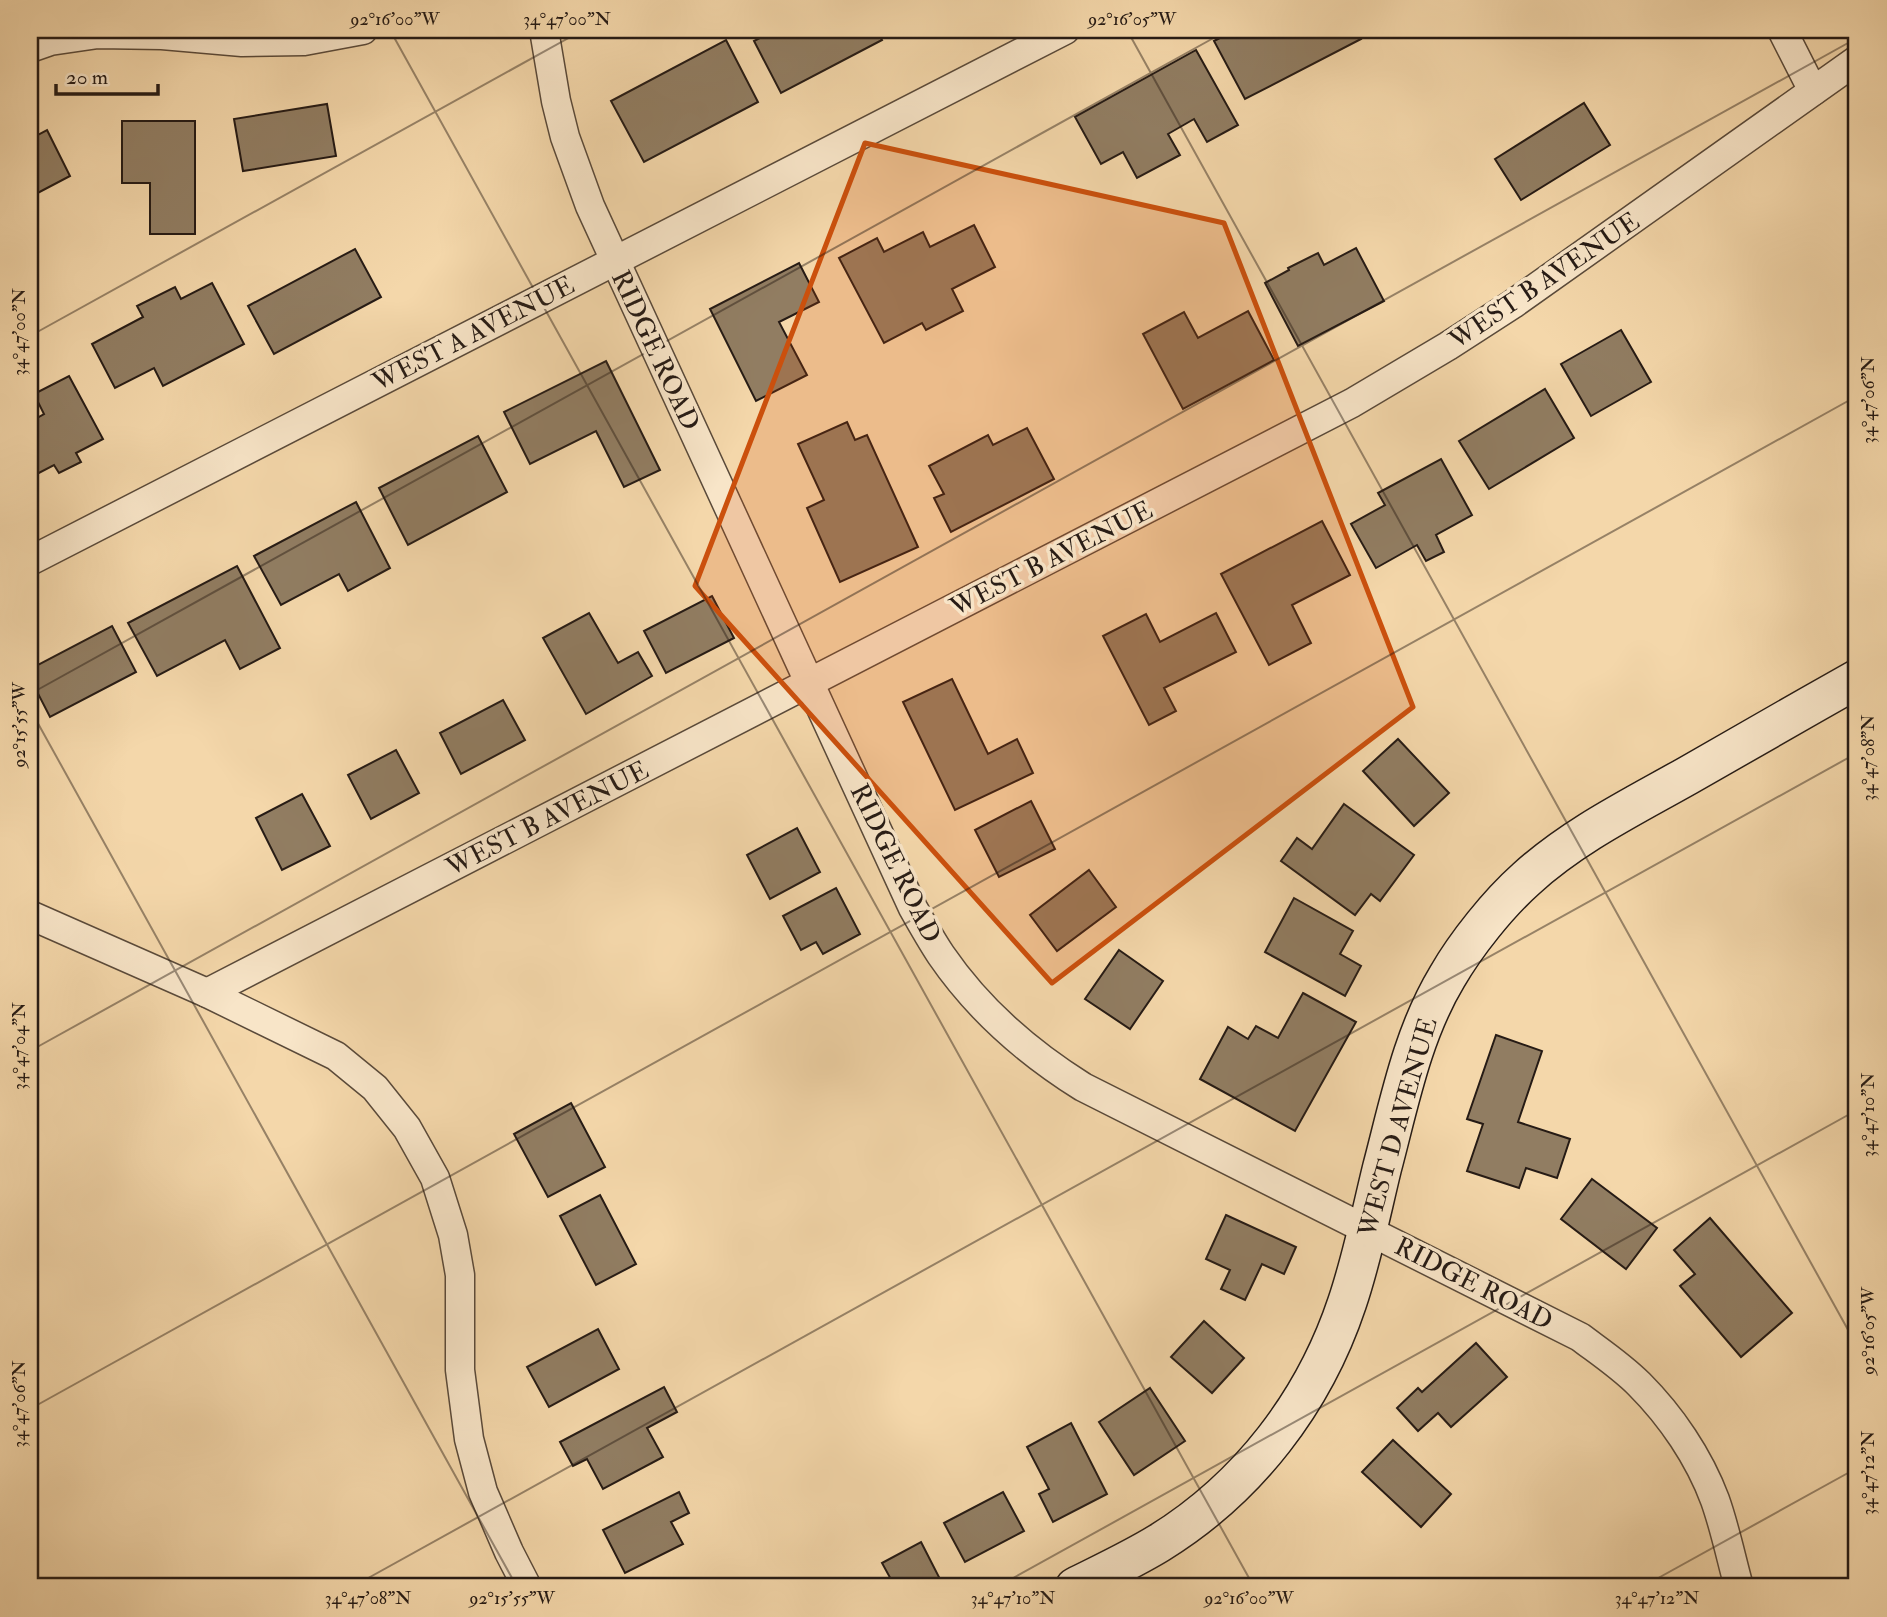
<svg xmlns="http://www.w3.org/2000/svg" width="1887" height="1617" font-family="'IM FELL Double Pica',serif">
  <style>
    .building { fill: #917d62; stroke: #261b15; stroke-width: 2 }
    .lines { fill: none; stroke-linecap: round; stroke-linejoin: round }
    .street-casing { stroke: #5a4a3a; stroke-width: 31 }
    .secondary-casing { stroke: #261b15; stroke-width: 41 }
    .street { stroke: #f8e5c8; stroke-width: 28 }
    .secondary { stroke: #f8e5c8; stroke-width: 38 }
    .marked { fill: #cb500d; fill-opacity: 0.2; stroke: #cb500d; stroke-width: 5; stroke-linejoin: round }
    .ticks { fill: none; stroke: #261b15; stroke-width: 2; stroke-opacity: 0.45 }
    .labels { text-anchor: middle; stroke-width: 7; stroke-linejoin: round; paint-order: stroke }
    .street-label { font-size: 26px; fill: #261b15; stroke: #f8e5c8 }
    .neatline { fill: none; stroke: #261b15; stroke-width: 2.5 }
    .ticks-label { font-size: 18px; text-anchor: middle; fill: #261b15 }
  </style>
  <rect width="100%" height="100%" fill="#f4d7aa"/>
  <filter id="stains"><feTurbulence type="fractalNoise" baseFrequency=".00286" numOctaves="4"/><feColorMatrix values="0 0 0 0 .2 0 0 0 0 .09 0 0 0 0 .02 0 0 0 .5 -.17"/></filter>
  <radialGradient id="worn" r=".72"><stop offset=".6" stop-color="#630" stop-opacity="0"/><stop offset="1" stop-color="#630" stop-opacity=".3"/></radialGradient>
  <!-- building -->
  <g class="building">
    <polygon points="776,30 876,30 882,40 781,93 754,41"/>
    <polygon points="1235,30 1356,30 1361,39 1245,99 1214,41"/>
    <polygon points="726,40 758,102 644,162 611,101"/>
    <polygon points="1196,50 1238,125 1207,142 1194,119 1168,134 1180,155 1137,178 1123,152 1101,164 1075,117"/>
    <polygon points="1584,103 1610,145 1521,200 1495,159"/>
    <polygon points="327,104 336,156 243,171 234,119"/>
    <polygon points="122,121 195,121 195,234 150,234 150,183 122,183"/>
    <polygon points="47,130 70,176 30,197 30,139"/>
    <polygon points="974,225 995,267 952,289 963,311 926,330 922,323 884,343 839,258 877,238 884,252 923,232 930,247"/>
    <polygon points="1356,248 1384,301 1298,346 1265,283 1289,270 1288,268 1318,253 1324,265"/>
    <polygon points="355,249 381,297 274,354 248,306"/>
    <polygon points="799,263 819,302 779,322 807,375 756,401 710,309"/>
    <polygon points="212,283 244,344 163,386 154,368 115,388 92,344 143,317 137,306 175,287 181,299"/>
    <polygon points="1248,311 1274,360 1183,409 1143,334 1184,312 1198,338"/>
    <polygon points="1621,330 1651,382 1591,416 1561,364"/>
    <polygon points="606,361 660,470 624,487 596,431 530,464 504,412"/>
    <polygon points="69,376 103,439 76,453 81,462 59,473 54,465 31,477 30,422 44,414 34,394"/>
    <polygon points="1545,389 1574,438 1489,489 1459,441"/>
    <polygon points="847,422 855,440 867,435 918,547 840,582 807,508 824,500 798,444"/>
    <polygon points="1027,428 1054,479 951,532 934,498 944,494 929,466 988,435 993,445"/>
    <polygon points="478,436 507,492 408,545 379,488"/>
    <polygon points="1441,459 1472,515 1436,535 1444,552 1426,561 1417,545 1376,568 1351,524 1385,505 1378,493"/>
    <polygon points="356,502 390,568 348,591 339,574 281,605 254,556"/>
    <polygon points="1322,521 1350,575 1292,605 1311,643 1269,665 1221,574"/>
    <polygon points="237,566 280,648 240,669 225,640 157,676 128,623"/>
    <polygon points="712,596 734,638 666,673 644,631"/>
    <polygon points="589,613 618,663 638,652 652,676 586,714 543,638"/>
    <polygon points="1216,613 1236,652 1164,688 1176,711 1149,725 1103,636 1146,614 1160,642"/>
    <polygon points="112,626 136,672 50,717 30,678 30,669"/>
    <polygon points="952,679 988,754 1017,739 1033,773 955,810 903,702"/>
    <polygon points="503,700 525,740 461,774 440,733"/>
    <polygon points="1398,739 1449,793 1414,826 1363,771"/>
    <polygon points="396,750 419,793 371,819 348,775"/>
    <polygon points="302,794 330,846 282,870 256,818"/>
    <polygon points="1031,801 1055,849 999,877 975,830"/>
    <polygon points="1344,804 1414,855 1380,901 1371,894 1355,915 1281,861 1297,838 1312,849"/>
    <polygon points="797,828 820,872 770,899 747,855"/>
    <polygon points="1089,870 1116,907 1057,951 1030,915"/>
    <polygon points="836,888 860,934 823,954 816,942 801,950 783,916"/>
    <polygon points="1294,898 1353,931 1340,954 1361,966 1345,996 1265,952"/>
    <polygon points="1119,950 1163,981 1130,1029 1085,999"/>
    <polygon points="1303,993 1356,1022 1295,1131 1200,1079 1228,1027 1248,1039 1256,1026 1278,1038"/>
    <polygon points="1496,1035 1542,1051 1518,1122 1570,1139 1557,1178 1526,1168 1519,1188 1467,1171 1483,1124 1467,1119"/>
    <polygon points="571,1103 605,1167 548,1197 514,1134"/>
    <polygon points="1592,1179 1657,1228 1626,1269 1561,1219"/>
    <polygon points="600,1195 636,1264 596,1285 560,1216"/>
    <polygon points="1226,1215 1296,1247 1284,1274 1262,1264 1245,1300 1221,1289 1230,1270 1206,1259"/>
    <polygon points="1710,1218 1792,1313 1741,1357 1680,1286 1695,1274 1674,1250"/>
    <polygon points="1204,1321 1244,1358 1212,1393 1171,1357"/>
    <polygon points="598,1329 619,1369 549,1407 527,1367"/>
    <polygon points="1476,1343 1507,1377 1451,1427 1438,1413 1418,1431 1397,1408 1418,1388 1422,1392"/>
    <polygon points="664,1387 677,1412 647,1428 663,1457 603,1489 587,1459 573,1466 560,1442"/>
    <polygon points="1150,1388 1185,1441 1134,1475 1099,1422"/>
    <polygon points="1071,1423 1107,1494 1053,1522 1039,1494 1049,1489 1027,1447"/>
    <polygon points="1393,1440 1451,1494 1421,1527 1362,1472"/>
    <polygon points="679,1492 689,1513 671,1522 683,1544 625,1573 603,1530"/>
    <polygon points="1003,1492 1024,1531 965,1562 944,1523"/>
    <polygon points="921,1542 942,1583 934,1587 885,1587 893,1583 882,1563"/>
  </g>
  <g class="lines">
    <defs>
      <g id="street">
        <path d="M 544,30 L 556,101 L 565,137 L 590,206 L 913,908 C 922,924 931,940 941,955 C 978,1009 1027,1052 1083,1087 L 1580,1337 C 1600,1352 1621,1366 1639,1384 C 1671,1416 1699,1457 1715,1500 C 1725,1528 1731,1558 1739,1587"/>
        <polyline points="1782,30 1813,91"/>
        <polyline points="30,48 50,41 98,34 162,35 242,42 304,41 363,30"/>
        <polyline points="30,561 1065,30"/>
        <polyline points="30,915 207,993 336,1056 375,1088 407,1128 435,1178 453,1235 460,1275 460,1370 469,1439 483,1492 509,1552 527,1587"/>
        <polyline points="207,993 1352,403 1448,346 1513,304 1857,60"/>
      </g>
      <path id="secondary" d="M 1075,1587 C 1103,1573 1133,1559 1159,1543 C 1248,1488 1314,1402 1347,1303 C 1362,1259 1371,1213 1382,1168 C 1399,1104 1412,1035 1447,977 C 1466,944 1498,904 1526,879 C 1573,836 1632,807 1687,776 C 1743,744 1800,711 1857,679"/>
    </defs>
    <!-- street casing -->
    <use href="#street" class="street-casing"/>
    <!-- secondary casing -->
    <use href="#secondary" class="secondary-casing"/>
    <!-- street -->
    <use href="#street" class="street"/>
    <!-- secondary -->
    <use href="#secondary" class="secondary"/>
  </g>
  <!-- marked area -->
  <path class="marked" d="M 865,143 L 1224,223 L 1413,707 L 1052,983 L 695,586 Z"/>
  <!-- ticks -->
  <path class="ticks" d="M 390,30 L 1254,1587M 1127,30 L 1857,1346M 30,336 L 583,30M 30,694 L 1228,30M 30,709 L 517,1587M 30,1051 L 1857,38M 30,1409 L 1857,396M 352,1587 L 1857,753M 997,1587 L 1857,1110M 1642,1587 L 1857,1468"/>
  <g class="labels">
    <!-- street labels -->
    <g class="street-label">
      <text transform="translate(1544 280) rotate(-34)" y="9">WEST B AVENUE</text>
      <text transform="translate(473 333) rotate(-27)" y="9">WEST A AVENUE</text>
      <text transform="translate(656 350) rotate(65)" y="9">RIDGE ROAD</text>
      <text transform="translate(1051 558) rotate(-27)" y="9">WEST B AVENUE</text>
      <text transform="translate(547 818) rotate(-27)" y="9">WEST B AVENUE</text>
      <text transform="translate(896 863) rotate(64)" y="9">RIDGE ROAD</text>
      <text transform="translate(1397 1127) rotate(-74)" y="9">WEST D AVENUE</text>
      <text transform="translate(1474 1283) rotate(27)" y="9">RIDGE ROAD</text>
    </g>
  </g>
  <!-- margin -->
  <rect width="1887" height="1617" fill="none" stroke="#f4d7aa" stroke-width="77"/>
  <!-- scale -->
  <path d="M56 84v10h102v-10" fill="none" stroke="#261b15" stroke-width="3.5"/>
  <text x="66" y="84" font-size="21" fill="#261b15" stroke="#f8e5c8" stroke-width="5" paint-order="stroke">20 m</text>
  <rect x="38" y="38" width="1810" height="1540" class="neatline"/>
  <g class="ticks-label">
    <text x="395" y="25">92°16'00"W</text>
    <text x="567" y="25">34°47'00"N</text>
    <text x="1132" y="25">92°16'05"W</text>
    <text transform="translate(19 332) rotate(-90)" y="6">34°47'00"N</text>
    <text transform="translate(1868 400) rotate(-90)" y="6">34°47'06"N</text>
    <text transform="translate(19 725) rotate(-90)" y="6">92°15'55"W</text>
    <text transform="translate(1868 758) rotate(-90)" y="6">34°47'08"N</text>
    <text transform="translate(19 1046) rotate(-90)" y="6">34°47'04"N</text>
    <text transform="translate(1868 1115) rotate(-90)" y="6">34°47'10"N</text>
    <text transform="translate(1868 1331) rotate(-90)" y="6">92°16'05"W</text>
    <text transform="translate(19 1404) rotate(-90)" y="6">34°47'06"N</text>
    <text transform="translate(1868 1473) rotate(-90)" y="6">34°47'12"N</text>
    <text x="368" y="1604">34°47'08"N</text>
    <text x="512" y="1604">92°15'55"W</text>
    <text x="1013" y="1604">34°47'10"N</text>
    <text x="1249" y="1604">92°16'00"W</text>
    <text x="1657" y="1604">34°47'12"N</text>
  </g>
  <rect width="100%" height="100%" filter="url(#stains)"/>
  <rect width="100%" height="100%" fill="url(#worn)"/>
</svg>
